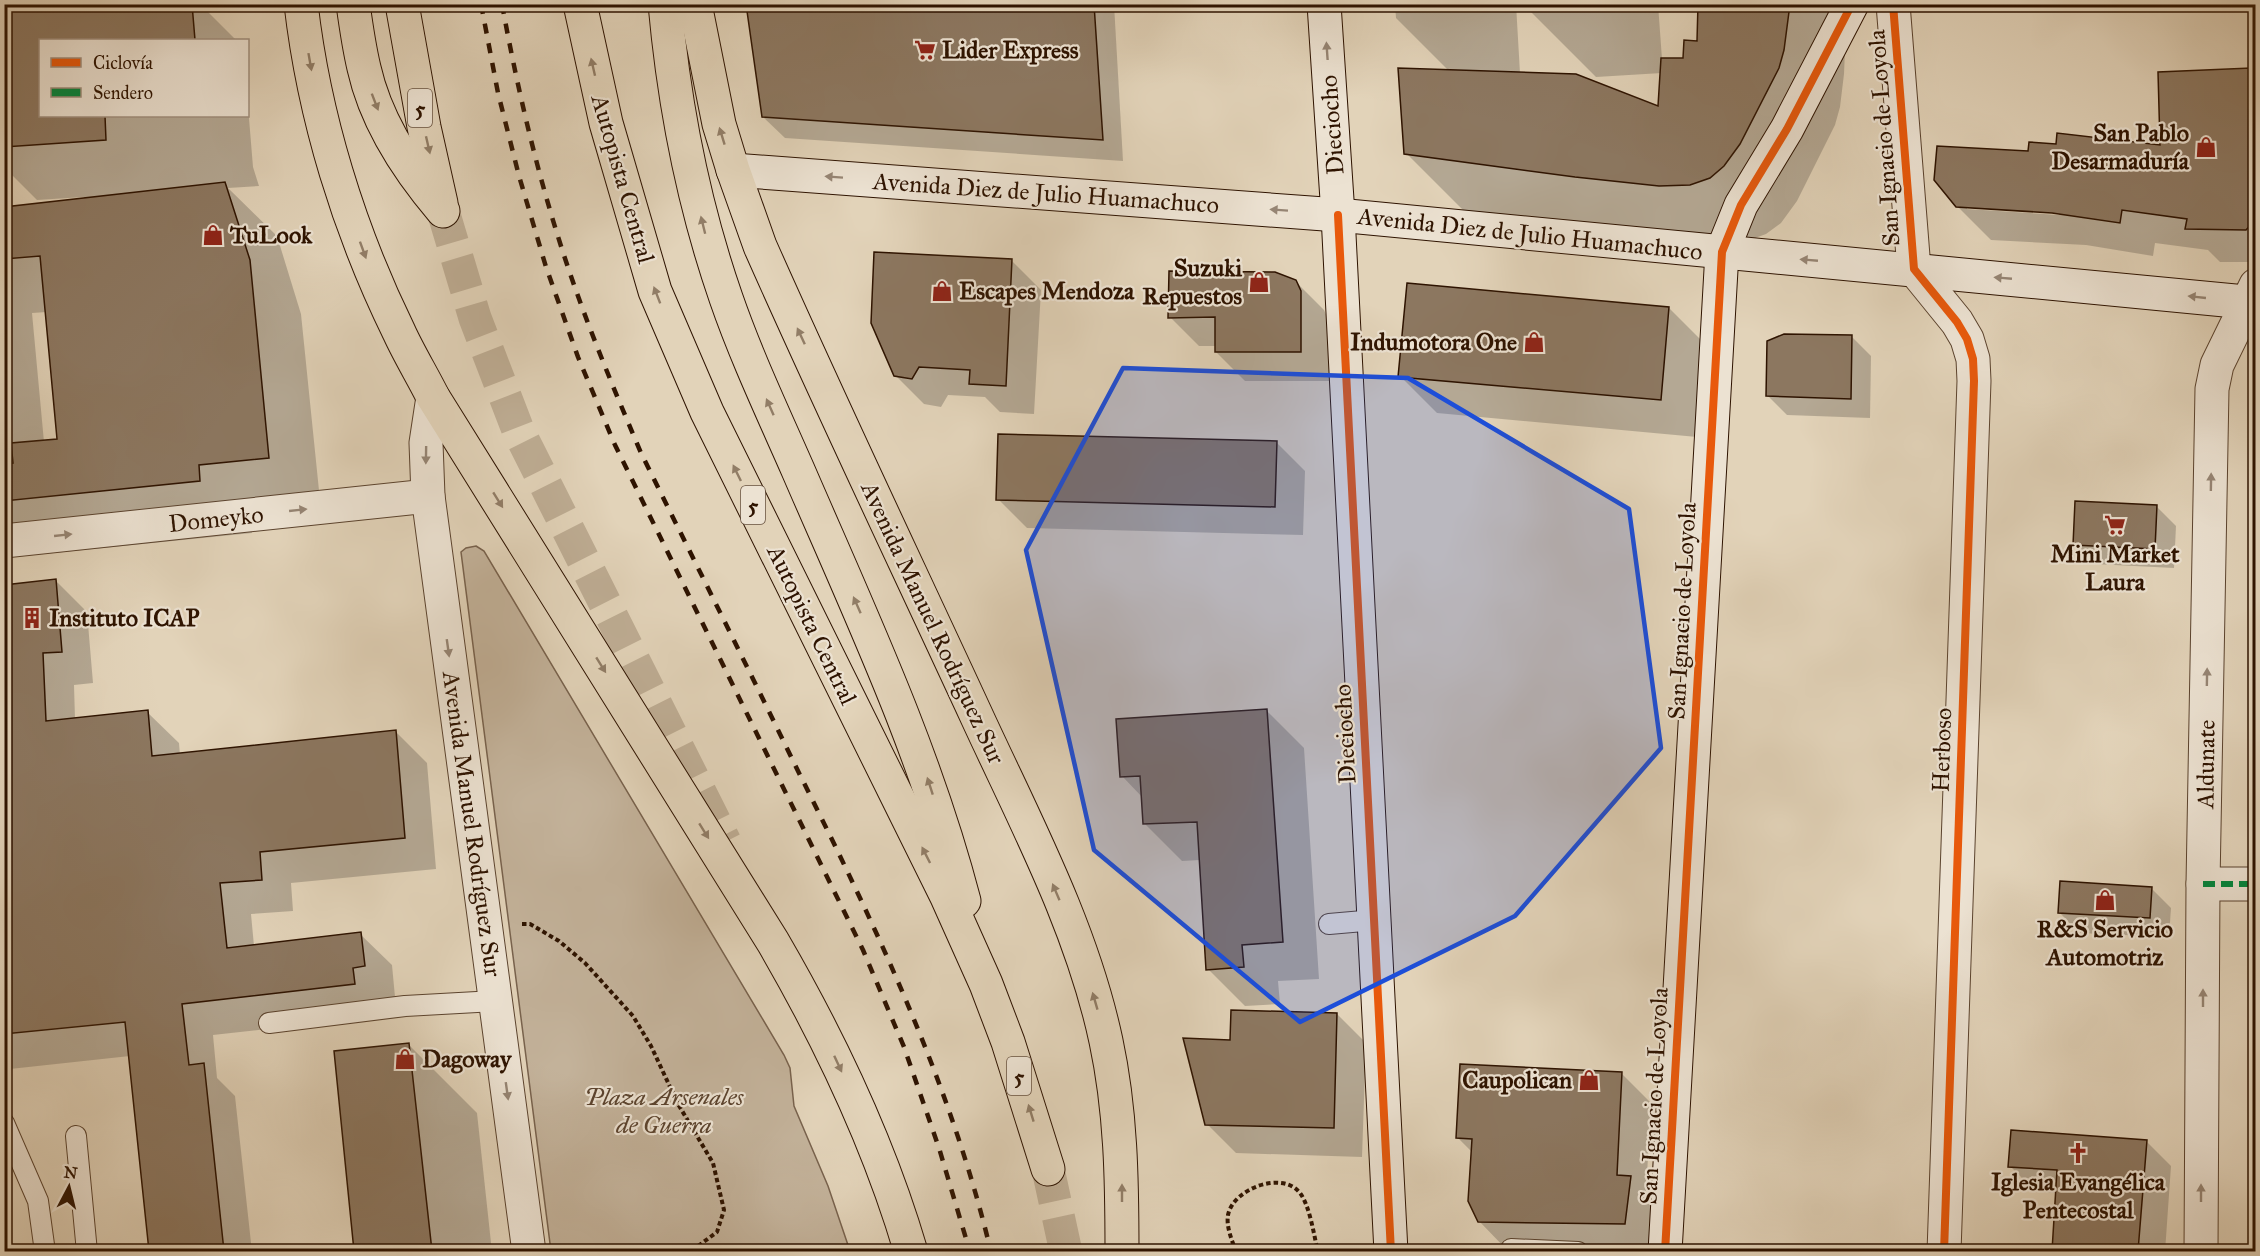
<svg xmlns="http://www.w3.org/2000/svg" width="2260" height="1256" font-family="'IM FELL Great Primer',serif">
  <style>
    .green { fill: #c3b29a; stroke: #78624d; stroke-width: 1.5 }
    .shadow { fill: #0003; fill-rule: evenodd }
    .building { fill: #8c7760; stroke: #2e1300; stroke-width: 1.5 }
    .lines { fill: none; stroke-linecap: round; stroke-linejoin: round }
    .highway-tunnel { stroke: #bead94; stroke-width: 33; stroke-dasharray: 33 16; stroke-linecap: butt }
    .lane-casing { stroke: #5b432e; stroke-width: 22 }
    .street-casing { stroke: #5b432e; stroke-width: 35 }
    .secondary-casing { stroke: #2e1300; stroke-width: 35 }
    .primary-casing { stroke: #2e1300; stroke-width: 35 }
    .highway-casing { stroke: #2e1300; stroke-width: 35 }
    .path { stroke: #2e1300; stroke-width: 4; stroke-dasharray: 4.5 3; stroke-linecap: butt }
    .lane { stroke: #ece2d2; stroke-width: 20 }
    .street { stroke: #ece2d2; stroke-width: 33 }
    .secondary { stroke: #ece2d2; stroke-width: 33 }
    .primary { stroke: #e2d3b9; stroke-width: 33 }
    .highway { stroke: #e2d3b9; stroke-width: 33 }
    .rail { stroke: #2e1300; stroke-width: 4.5; stroke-dasharray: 10 10; stroke-linecap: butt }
    .quiet { stroke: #00873e; stroke-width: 6; stroke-dasharray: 12 6; stroke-linecap: butt }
    .cycleway-casing { stroke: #ece2d2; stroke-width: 11 }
    .cycleway { stroke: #e8590c; stroke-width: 8 }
    .oneway { fill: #968574 }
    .oneway2 { fill: #917d66 }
    .marked { fill: #1d4ed8; fill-opacity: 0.2; stroke: #1d4ed8; stroke-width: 4.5; stroke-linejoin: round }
    .labels { text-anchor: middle; stroke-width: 4.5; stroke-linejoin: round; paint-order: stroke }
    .shield { fill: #ece2d2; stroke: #67513f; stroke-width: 1.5 }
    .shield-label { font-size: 22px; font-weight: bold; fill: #2e1300 }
    .poi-label { font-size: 24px; font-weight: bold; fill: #2e1300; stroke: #ece2d2; text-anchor: start }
    .street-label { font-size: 24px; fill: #2e1300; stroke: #ece2d2 }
    .park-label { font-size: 24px; font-style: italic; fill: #5b432e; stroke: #ece2d2 }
  </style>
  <rect width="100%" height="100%" fill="#e2d3b9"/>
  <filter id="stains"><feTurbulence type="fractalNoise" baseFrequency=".00333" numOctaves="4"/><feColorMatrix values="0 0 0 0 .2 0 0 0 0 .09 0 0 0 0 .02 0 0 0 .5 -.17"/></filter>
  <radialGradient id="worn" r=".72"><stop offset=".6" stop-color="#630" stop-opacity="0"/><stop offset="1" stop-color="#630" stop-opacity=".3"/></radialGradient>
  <!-- green -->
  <polygon class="green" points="476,546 484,551 784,1055 790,1068 794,1106 828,1186 850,1251 551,1251 461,552 466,548"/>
  <!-- shadow -->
  <g class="shadow">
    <path d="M 4,4 L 200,4 L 236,40 L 40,40 L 40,116 L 248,116 L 248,106 L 253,167 L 259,186 L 228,188 L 277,236 L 301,314 L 321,510 L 250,516 L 252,533 L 4,558 L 4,208 L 84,199 L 84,197 L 37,200 L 4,167 ZM 47,312 L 59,440 L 44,442 L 32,313 Z"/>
    <polygon points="748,4 1114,4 1123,161 785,138 763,117"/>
    <polygon points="1395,4 1516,4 1520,73 1660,108 1662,73 1596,77 1529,10 1529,4 1658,4 1662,59 1685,60 1698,42 1699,4 1847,4 1844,74 1840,107 1835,125 1797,201 1781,223 1766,234 1747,241 1632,234 1463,210 1406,153 1449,71 1396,18"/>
    <path d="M 2251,69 L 2256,74 L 2256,262 L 2220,262 L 2208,250 L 2155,243 L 2153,256 L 2086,245 L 1991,240 L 1957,206 L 2029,152 L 2161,146 ZM 1967,206 L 2059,212 L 2059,215 L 1967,209 Z"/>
    <polygon points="1012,261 1041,290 1034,414 1000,412 985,397 948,395 941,407 924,404 895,375"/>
    <polygon points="1295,281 1324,310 1329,321 1329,381 1245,381 1216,352 1216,346 1199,346 1170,317"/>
    <polygon points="1669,308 1706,345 1697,437 1437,413 1400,376"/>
    <polygon points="1852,337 1871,356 1870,418 1787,415 1768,396"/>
    <polygon points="1276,442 1305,471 1303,535 1027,528 998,499"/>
    <polygon points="2157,507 2176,526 2174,568 2094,564 2074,545"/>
    <polygon points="56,581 87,612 93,683 74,685 75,719 147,712 179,743 180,755 396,732 427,763 436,869 291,883 293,911 251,914 254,946 360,934 392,965 395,997 384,999 385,1016 213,1035 217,1078 235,1096 252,1252 151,1252 130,1056 10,1069 4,1252 4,586"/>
    <polygon points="2256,604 2256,700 2248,693"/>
    <polygon points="1267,711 1304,748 1319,979 1278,981 1280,1004 1245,1006 1208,969 1200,860 1182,861 1145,824 1143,798 1122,776"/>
    <polygon points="2151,888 2171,908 2169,937 2079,933 2060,913"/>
    <polygon points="1337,1014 1366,1043 1362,1157 1236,1153 1207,1124 1232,1041"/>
    <polygon points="408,1044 477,1113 492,1252 355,1252 335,1052"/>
    <polygon points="1622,1074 1651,1103 1646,1193 1660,1207 1654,1252 1508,1251 1479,1221 1473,1153 1458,1138"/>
    <polygon points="2146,1141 2171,1166 2165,1252 2053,1252 2057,1193 2035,1191 2010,1166"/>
  </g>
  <!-- building -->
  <g class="building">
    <polygon points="4,4 192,4 195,40 40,40 40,116 105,116 106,140 4,147"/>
    <polygon points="746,4 1094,4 1103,140 762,117"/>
    <polygon points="1698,4 1790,4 1784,50 1779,68 1740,144 1724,166 1710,178 1690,185 1659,186 1575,177 1404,154 1398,68 1576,74 1658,106 1661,58 1683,58 1684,40 1697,41"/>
    <polygon points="2251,68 2252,182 2255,220 2246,230 2185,229 2187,219 2122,210 2120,223 2052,213 1956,207 1934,180 1937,146 2028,151 2029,142 2056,144 2057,133 2160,145 2158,72"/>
    <polygon points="225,182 250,260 269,458 199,465 200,481 4,501 4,464 13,463 11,443 57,439 40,256 4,259 4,207"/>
    <polygon points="874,252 1012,259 1006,386 969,384 970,370 919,367 912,379 894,376 871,323"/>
    <polygon points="1169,271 1275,272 1296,280 1301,291 1301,352 1215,352 1215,317 1168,318"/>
    <polygon points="1407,283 1669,307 1661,400 1398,377"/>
    <polygon points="1784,334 1852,335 1851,399 1766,396 1767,341"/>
    <polygon points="998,434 1277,441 1275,507 996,500"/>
    <polygon points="2075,501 2157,505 2155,549 2073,545"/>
    <polygon points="56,579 62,652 43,653 46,721 148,710 152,756 396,730 405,838 260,852 262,880 220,883 227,948 361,932 365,966 353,968 355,984 182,1004 189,1065 204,1063 224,1251 149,1251 125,1022 4,1034 4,585"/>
    <polygon points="1267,709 1283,942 1242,945 1244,967 1206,970 1197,822 1143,824 1140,776 1120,777 1116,719"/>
    <polygon points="2060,881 2152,887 2150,918 2058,913"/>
    <polygon points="1231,1010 1337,1013 1334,1128 1205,1125 1183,1038 1230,1040"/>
    <polygon points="409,1043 432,1251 354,1251 334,1051"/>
    <polygon points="1460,1064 1622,1072 1617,1175 1631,1176 1625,1224 1478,1222 1468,1201 1472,1139 1456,1138"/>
    <polygon points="2011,1130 2147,1140 2138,1251 2052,1251 2057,1170 2008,1167"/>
  </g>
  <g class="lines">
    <!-- highway-tunnel -->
    <g class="highway-tunnel">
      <polyline points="443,211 475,318 518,430 725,842"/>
      <polyline points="1048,1169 1066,1252"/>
    </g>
    <defs>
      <g id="lane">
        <polyline points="1329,924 1375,920"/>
        <polyline points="269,1023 405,1006 495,1001"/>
        <polyline points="4,1123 38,1201 45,1252"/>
        <polyline points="76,1136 87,1252"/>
        <polyline points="1511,1249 1578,1252"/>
      </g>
      <g id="street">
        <polyline points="1893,4 1914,269 1957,322 1967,339 1973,359 1974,381 1944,1252"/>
        <polyline points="433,397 426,443 428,496 529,1252"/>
        <polyline points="4,541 428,496"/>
        <polyline points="2203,884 2256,884"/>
        <polyline points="2201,1252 2203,884 2212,389 2217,365 2256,285"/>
      </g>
      <g id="secondary">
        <polyline points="1324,4 1338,215 1391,1252"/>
        <polyline points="733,170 1338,215 2256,303"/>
        <polyline points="1665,1252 1722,252 1741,205 1787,129 1852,4"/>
      </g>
      <g id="primary">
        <path d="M 301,4 C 314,117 349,230 399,332 C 409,354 422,375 433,397 L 773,942 C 830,1040 879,1143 911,1252"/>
        <path d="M 695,4 L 719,124 L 733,170 L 760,246 C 830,404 905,561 978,719 C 1026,823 1082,928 1106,1041 C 1121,1111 1122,1180 1122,1252"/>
      </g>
      <g id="highway">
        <path d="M 353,4 C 356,26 359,47 364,68 C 376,122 407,169 443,211"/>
        <polyline points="402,4 424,127 441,203"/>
        <polyline points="580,4 606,123 655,291 707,412 947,897 986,984 1008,1042 1048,1169"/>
        <path d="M 665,4 C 674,104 693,203 726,298 C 746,356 773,413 798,470 C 859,611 925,751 964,901"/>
      </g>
    </defs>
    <!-- lane casing -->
    <use href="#lane" class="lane-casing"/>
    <!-- street casing -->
    <use href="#street" class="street-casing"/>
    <!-- secondary casing -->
    <use href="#secondary" class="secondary-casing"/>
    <!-- primary casing -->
    <use href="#primary" class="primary-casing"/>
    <!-- highway casing -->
    <use href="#highway" class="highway-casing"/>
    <!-- path -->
    <g class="path">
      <polyline points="522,924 530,924 559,941 585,963 633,1016 651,1046 678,1104 713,1163 724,1210 717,1232 690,1252"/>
      <path d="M 1236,1252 C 1232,1240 1226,1227 1228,1215 C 1233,1189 1282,1170 1300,1193 C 1310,1206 1314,1236 1318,1252"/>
    </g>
    <!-- lane -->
    <use href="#lane" class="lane"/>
    <!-- street -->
    <use href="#street" class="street"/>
    <!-- secondary -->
    <use href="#secondary" class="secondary"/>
    <!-- primary -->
    <use href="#primary" class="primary"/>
    <!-- highway -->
    <use href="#highway" class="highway"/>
    <!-- rail -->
    <g class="rail">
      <polyline points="481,4 498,93 519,176 546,267 578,357 615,445 863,950 904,1047 939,1148 970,1252"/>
      <path d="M 502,4 C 520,103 544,202 578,296 C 597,349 619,401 641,453 C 694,560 747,666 799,773 C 876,927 951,1084 991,1252"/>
    </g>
    <!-- quiet -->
    <polyline class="quiet" points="2203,884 2256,884"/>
    <defs>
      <g id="cycleway">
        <polyline points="1893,4 1914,269 1957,322 1967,339 1973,359 1974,381 1944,1252"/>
        <polyline points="1338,215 1391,1252"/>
        <polyline points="1665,1252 1722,252 1741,205 1787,129 1852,4"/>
      </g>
    </defs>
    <!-- cycleway casing -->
    <use href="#cycleway" class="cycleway-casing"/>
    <!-- cycleway -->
    <use href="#cycleway" class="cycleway"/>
  </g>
  <!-- one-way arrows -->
  <defs><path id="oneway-solid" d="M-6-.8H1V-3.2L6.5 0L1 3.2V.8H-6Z" transform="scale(1.5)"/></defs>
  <g class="oneway">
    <use href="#oneway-solid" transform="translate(1327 51) rotate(-94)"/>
    <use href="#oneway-solid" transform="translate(834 177) rotate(-176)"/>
    <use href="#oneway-solid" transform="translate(1279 210) rotate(-176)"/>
    <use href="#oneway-solid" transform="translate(1809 260) rotate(-175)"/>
    <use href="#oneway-solid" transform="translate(2003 278) rotate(-175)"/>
    <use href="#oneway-solid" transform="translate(2197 297) rotate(-174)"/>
    <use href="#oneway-solid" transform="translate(426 455) rotate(91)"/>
    <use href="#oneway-solid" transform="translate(2211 482) rotate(-89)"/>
    <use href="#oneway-solid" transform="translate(298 510) rotate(-6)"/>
    <use href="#oneway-solid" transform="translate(63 535) rotate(-6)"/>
    <use href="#oneway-solid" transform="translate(448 648) rotate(82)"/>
    <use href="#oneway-solid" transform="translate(2207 677) rotate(-89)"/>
    <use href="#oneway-solid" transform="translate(2203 998) rotate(-90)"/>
    <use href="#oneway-solid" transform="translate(507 1091) rotate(82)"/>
    <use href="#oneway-solid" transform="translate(2201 1193) rotate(-90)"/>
  </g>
  <g class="oneway2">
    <use href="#oneway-solid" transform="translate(310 62) rotate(80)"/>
    <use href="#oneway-solid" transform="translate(593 67) rotate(-103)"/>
    <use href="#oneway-solid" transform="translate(375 102) rotate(69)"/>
    <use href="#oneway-solid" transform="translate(722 136) rotate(-107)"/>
    <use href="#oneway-solid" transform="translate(428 145) rotate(77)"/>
    <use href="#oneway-solid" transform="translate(703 225) rotate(-104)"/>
    <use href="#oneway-solid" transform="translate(363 250) rotate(70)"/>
    <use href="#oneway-solid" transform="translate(657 295) rotate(-111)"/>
    <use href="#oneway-solid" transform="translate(801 336) rotate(-115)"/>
    <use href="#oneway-solid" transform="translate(770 407) rotate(-114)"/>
    <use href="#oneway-solid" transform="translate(737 473) rotate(-116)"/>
    <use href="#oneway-solid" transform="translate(498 500) rotate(58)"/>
    <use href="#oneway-solid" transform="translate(857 605) rotate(-114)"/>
    <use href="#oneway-solid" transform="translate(601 665) rotate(58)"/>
    <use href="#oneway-solid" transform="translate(930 786) rotate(-108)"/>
    <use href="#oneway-solid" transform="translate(704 831) rotate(58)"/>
    <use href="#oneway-solid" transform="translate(926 855) rotate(-117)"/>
    <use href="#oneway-solid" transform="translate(1056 892) rotate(-113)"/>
    <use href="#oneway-solid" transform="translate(1095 1001) rotate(-106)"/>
    <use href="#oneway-solid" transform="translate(838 1064) rotate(65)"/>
    <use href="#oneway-solid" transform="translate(1031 1113) rotate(-107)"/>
    <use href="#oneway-solid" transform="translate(1122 1193) rotate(-90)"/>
  </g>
  <!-- marked area -->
  <path class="marked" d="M 1123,368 L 1408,378 L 1629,509 L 1661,748 L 1515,916 L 1300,1022 L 1094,850 L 1026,550 Z"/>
  <!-- icons -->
  <defs>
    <symbol id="supermarket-bare" viewBox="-9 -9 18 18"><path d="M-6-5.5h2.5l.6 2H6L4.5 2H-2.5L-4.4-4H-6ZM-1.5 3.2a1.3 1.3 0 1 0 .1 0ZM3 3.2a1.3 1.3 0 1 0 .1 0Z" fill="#8f2418" stroke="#ece2d2" stroke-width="2.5" paint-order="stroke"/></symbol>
    <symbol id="shop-bare" viewBox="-9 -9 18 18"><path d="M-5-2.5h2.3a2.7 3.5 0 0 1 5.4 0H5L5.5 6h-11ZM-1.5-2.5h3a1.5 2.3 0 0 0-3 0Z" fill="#8f2418" stroke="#ece2d2" stroke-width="2.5" paint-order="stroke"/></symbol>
    <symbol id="building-bare" viewBox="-9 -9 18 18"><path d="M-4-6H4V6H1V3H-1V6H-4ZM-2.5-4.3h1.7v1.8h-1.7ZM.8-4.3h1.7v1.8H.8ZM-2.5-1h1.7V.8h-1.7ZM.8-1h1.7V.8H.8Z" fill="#8f2418" stroke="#ece2d2" stroke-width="2.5" paint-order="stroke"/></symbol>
    <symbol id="church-bare" viewBox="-9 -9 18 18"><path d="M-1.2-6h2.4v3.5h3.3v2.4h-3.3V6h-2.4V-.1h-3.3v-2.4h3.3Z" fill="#8f2418" stroke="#ece2d2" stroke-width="2.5" paint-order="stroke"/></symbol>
  </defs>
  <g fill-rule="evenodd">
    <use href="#supermarket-bare" x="910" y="35" width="30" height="30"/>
    <use href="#shop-bare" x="2191" y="132" width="30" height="30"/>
    <use href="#shop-bare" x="198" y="220" width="30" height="30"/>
    <use href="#shop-bare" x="1244" y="267" width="30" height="30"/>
    <use href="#shop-bare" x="927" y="276" width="30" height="30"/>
    <use href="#shop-bare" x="1519" y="327" width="30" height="30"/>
    <use href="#supermarket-bare" x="2100" y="510" width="30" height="30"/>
    <use href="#building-bare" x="17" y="603" width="30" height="30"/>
    <use href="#shop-bare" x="2090" y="885" width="30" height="30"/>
    <use href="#shop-bare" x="390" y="1044" width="30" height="30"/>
    <use href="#shop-bare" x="1574" y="1065" width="30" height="30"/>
    <use href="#church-bare" x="2063" y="1138" width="30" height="30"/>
  </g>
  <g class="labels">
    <!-- shield labels -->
    <g class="shield">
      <rect x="408" y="89" width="24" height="38" rx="4.5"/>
      <rect x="741" y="486" width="24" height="38" rx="4.5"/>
      <rect x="1007" y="1057" width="24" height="38" rx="4.5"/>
    </g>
    <g class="shield-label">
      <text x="420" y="116">5</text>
      <text x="753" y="513">5</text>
      <text x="1019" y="1084">5</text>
    </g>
    <!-- poi labels -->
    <g class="poi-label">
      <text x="942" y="58">Lider Express</text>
      <text x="2189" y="141" text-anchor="end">San Pablo<tspan x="2189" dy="28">Desarmaduría</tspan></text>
      <text x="230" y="243">TuLook</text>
      <text x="1242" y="276" text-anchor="end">Suzuki<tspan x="1242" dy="28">Repuestos</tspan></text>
      <text x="959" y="299">Escapes Mendoza</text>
      <text x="1517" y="350" text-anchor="end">Indumotora One</text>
      <text x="2115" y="562" text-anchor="middle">Mini Market<tspan x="2115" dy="28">Laura</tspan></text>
      <text x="49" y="626">Instituto ICAP</text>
      <text x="2105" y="937" text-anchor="middle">R&amp;S Servicio<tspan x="2105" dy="28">Automotriz</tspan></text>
      <text x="422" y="1067">Dagoway</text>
      <text x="1572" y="1088" text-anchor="end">Caupolican</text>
      <text x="2078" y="1190" text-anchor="middle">Iglesia Evangélica<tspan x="2078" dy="28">Pentecostal</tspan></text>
    </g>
    <!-- street labels -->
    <g class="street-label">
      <text transform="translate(1332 125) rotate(-94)" y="8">Dieciocho</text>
      <text transform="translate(1884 138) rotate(-94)" y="8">San Ignacio de Loyola</text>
      <text transform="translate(623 179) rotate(74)" y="8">Autopista Central</text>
      <text transform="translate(1046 193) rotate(4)" y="8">Avenida Diez de Julio Huamachuco</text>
      <text transform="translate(1530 234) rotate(6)" y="8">Avenida Diez de Julio Huamachuco</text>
      <text transform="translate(216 519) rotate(-6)" y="8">Domeyko</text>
      <text transform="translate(1682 611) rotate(-87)" y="8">San Ignacio de Loyola</text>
      <text transform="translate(933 623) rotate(65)" y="8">Avenida Manuel Rodríguez Sur</text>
      <text transform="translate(812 625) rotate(64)" y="8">Autopista Central</text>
      <text transform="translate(1345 734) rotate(-93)" y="8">Dieciocho</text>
      <text transform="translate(1942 750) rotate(-88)" y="8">Herboso</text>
      <text transform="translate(2206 764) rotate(-89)" y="8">Aldunate</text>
      <text transform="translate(472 824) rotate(82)" y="8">Avenida Manuel Rodríguez Sur</text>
      <text transform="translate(1654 1096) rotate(-87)" y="8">San Ignacio de Loyola</text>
    </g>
    <!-- park labels -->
    <g class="park-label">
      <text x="664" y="1105">Plaza Arsenales<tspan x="664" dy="28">de Guerra</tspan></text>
    </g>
  </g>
  <!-- margin -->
  <rect width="2260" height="1256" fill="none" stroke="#e2d3b9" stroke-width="24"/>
  <rect x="6" y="6" width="2248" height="1244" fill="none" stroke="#2e1300" stroke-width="3"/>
  <rect x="12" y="12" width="2236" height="1232" fill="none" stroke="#2e1300" stroke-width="1.5"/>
  <!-- legend -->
  <rect x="39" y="39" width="210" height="78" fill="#ece2d2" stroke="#a08f7e" stroke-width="1.5"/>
  <rect x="51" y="58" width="30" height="9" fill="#e8590c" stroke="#a08f7e" stroke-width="1.5"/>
  <text x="93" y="69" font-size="18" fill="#2e1300">Ciclovía</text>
  <rect x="51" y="88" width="30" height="9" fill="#00873e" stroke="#a08f7e" stroke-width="1.5"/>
  <text x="93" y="99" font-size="18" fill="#2e1300">Sendero</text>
  <!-- north arrow -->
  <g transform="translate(69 1187) rotate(7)" stroke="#ece2d2" stroke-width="4.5" paint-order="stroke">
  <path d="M0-4.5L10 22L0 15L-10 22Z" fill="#2e1300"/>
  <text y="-9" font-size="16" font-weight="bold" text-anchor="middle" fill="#2e1300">N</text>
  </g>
  <rect width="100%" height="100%" filter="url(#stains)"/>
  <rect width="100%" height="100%" fill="url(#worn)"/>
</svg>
